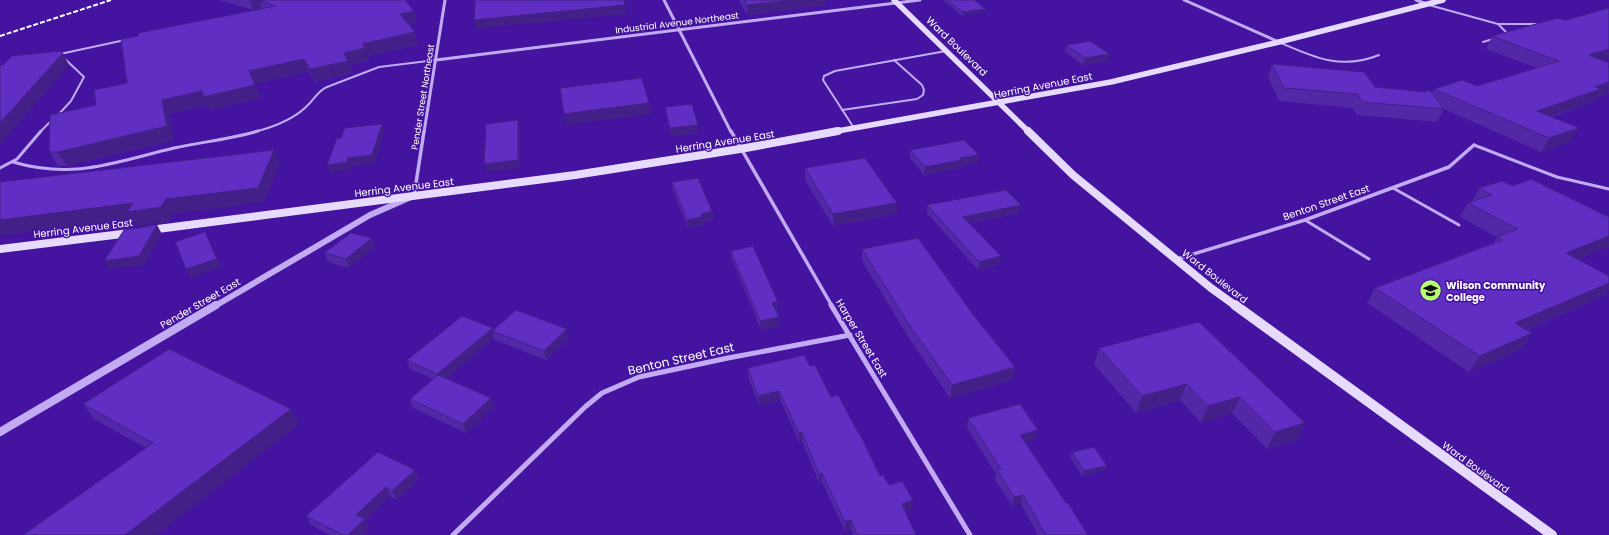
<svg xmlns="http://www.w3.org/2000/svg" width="1609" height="535" font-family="Poppins,sans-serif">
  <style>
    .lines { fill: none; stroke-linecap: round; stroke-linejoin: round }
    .service-far1 { stroke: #c3abf4; stroke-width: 2 }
    .service { stroke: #c3abf4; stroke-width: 3 }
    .minor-far2 { stroke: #c3abf4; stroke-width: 3 }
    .minor-far1 { stroke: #c3abf4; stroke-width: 3.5 }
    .minor { stroke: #c3abf4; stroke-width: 5 }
    .tertiary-far1 { stroke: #c3abf4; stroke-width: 6 }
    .tertiary { stroke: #c3abf4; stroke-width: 8 }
    .secondary-far2 { stroke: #e7dbfd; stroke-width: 5.5 }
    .secondary-far1 { stroke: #e7dbfd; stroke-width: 8 }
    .secondary { stroke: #e7dbfd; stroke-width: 10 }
    .rail { stroke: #fff; stroke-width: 2; stroke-dasharray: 5 2; stroke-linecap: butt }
    .wall { fill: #5328a7 }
    .shaded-wall { fill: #432088 }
    .building { fill: #602ec2; stroke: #432088 }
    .labels { text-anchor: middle; stroke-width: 3; stroke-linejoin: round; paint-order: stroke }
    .far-street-label { font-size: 9px; fill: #fff; stroke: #44139f }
    .street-label { font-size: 10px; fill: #fff; stroke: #44139f }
    .poi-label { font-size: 10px; font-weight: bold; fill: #fff; stroke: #44139f; text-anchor: start }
    .near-street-label { font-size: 12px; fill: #fff; stroke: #44139f }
  </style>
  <rect width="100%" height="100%" fill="#44139f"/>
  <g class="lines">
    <!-- service-far1 -->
    <g class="service-far1">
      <polyline points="1429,5 1498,24 1536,24"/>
      <polyline points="1498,24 1507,33 1505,34"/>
      <polyline points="1483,42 1493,39"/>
      <path d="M 1281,43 C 1315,58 1342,70 1379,55"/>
      <polyline points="60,54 125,40"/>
      <polyline points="842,110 917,99 923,95 924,90 922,85 894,60"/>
      <polyline points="58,115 71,101 84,77 65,59"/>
      <polyline points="854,128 823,80 824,76 835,71 946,51"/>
      <polyline points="40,132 52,120"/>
      <path d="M 254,132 C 274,127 295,119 309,104 C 316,97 318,91 327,87 L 379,67 L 436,60"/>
    </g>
    <!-- service -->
    <g class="service">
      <polyline points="1474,145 1557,177 1609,189"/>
      <path d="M 13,162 C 74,180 115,162 174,148 C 202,142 231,139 258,131"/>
      <polyline points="0,168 17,159 41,131"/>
      <polyline points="1393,188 1459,225"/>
      <polyline points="1305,220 1369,259"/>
    </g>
    <!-- minor-far2 -->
    <g class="minor-far2">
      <polyline points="664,0 731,132"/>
      <polyline points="1184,0 1279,42"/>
      <polyline points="1416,0 1427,4"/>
      <polyline points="436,60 920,0"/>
      <polyline points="424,132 445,0"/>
    </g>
    <!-- minor-far1 -->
    <g class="minor-far1">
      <polyline points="731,131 832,306"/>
      <polyline points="414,196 424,131"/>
      <polyline points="1177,259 1305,220 1449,167 1474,145"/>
    </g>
    <!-- minor -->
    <g class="minor">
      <polyline points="831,305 970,535"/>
      <polyline points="453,535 585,407 602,393 639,377 728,358 850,335"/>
    </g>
    <!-- tertiary-far1 -->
    <polyline class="tertiary-far1" points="215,306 370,215 411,197"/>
    <!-- tertiary -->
    <polyline class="tertiary" points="0,432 216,305"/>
    <!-- secondary-far2 -->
    <g class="secondary-far2">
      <polyline points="894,0 1029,132"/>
      <polyline points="832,132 1111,82 1279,42 1443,0"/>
    </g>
    <!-- secondary-far1 -->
    <g class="secondary-far1">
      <polyline points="1028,131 1073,175 1211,288 1236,306"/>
      <polyline points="150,230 575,175 740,149 838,131"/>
      <polyline points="0,249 130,233"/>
    </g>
    <!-- secondary -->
    <polyline class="secondary" points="1235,305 1552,535"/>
    <!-- rail -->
    <polyline class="rail" points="0,36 111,0"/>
  </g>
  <!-- wall -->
  <g class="wall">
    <polygon points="218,0 405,0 417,23 409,25 415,32 418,45 368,56 369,61 350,65 353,73 315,82 309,71 255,84 261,98 210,110 208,105 169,114 174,140 67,166 58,166 49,152 96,105 127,83 138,36 262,9 253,10"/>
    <polygon points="739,0 826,0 826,5 747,15"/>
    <polygon points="943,0 974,0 985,12 962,16"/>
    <polygon points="1566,20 1603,61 1609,63 1609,93 1595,98 1592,102 1552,117 1570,142 1541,152 1444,109 1437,122 1357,115 1352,108 1279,101 1268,77 1272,64 1375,87 1432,93 1434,89 1477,86 1537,68 1486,49 1492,36"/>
    <polygon points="1066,45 1108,61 1083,65 1065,52"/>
    <polygon points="665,107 698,133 671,136 666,114"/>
    <polygon points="910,150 978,163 961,166 960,168 924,175 910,158"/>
    <polygon points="805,168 897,203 897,214 833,226 805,180"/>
    <polygon points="672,182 712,211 713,219 702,223 703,225 688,228 673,191"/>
    <polygon points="1513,186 1609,217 1609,247 1578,259 1609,276 1609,290 1605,295 1526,330 1532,333 1521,349 1469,372 1367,303 1375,288 1493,243 1497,237 1460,217 1468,203 1472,201 1479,188"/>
    <polygon points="927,205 1019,213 969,223 999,264 978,270 927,213"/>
    <polygon points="375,247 349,268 328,262 324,253"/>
    <polygon points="862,249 1015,367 1012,380 950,398 909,338 862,261"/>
    <polygon points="731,251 778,302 778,310 776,311 779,317 779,326 761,330 732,259"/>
    <polygon points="1199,322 1297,440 1267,449 1232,413 1201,423 1180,400 1136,413 1094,364 1099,348"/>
    <polygon points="493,328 493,331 569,338 546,360 495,340 494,338 446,378 491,398 494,407 466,433 413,408 410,399 433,379 410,369 407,360"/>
    <polygon points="810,366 831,397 880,476 912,509 905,511 916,535 853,535 851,529 845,531 822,482 819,483 802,441 799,442 780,400 759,405 748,377 748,368"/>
    <polygon points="83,404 291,409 299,424 146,448 94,419"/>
    <polygon points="968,418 1036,439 1025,442 1088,535 1038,535 1021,504 1012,506 995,480 996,474 967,428"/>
    <polygon points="1072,452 1107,466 1105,470 1082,476 1070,457"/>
    <polygon points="415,470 419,479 397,500 390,496 365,520 369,528 362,535 330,535 311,525 306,516"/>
  </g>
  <!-- shaded-wall -->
  <g class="shaded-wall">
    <polygon points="253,0 301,0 259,1 262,8 253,10 250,1"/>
    <polygon points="792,0 826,0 826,5 747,15 747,5"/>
    <polygon points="625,5 626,14 476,29 474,20"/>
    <polygon points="986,9 985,12 962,16 963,12"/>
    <polygon points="414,11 417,23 403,26 400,14"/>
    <polygon points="415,32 418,45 368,56 369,61 350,65 353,73 315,82 310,69 362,44"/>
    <polygon points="1609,49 1609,59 1582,68 1589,55"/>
    <polygon points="63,53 69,65 0,145 0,123"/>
    <polygon points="1110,54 1108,61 1083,65 1085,58"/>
    <polygon points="304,59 309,71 255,84 261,98 210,110 208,105 169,114 174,140 67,166 58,152 162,100 202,91 249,71"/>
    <polygon points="1609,82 1609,93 1595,98 1592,102 1529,124 1537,111 1595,87"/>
    <polygon points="649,103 651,114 566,125 564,114"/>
    <polygon points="518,120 520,128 520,168 486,172 484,164"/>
    <polygon points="382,124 384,132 375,163 351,166 350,170 330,173 327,165 348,158"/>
    <polygon points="698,125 698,133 671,136 670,128"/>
    <polygon points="1579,128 1570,142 1541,152 1549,138"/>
    <polygon points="274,150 280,164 264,202 173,214 169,222 136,226 132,219 0,236 0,220 166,199"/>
    <polygon points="979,155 978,163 961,166 960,168 924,175 925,167 960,158"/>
    <polygon points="897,203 897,214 833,226 833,214"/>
    <polygon points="1021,205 1019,213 962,224 963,217"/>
    <polygon points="712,211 713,219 702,223 703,225 688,228 687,220"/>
    <polygon points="157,225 162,234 144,265 109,269 104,261"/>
    <polygon points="205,232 221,267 191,278 186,269"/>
    <polygon points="1609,236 1609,247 1555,268 1566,253"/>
    <polygon points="372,238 375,247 349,268 346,259"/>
    <polygon points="1001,256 999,264 978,270 979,262"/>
    <polygon points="1609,283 1609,290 1605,295 1504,339 1515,323"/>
    <polygon points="778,302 778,310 772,312 772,303"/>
    <polygon points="779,317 779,326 761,330 760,321"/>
    <polygon points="493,328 494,332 492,331 494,338 441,383 437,374"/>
    <polygon points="567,329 569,338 546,360 544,351"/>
    <polygon points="1532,333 1521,349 1469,372 1480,356"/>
    <polygon points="1015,367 1012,380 950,398 952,385"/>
    <polygon points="1186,384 1180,400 1136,413 1142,396"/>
    <polygon points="779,391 780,400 759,405 758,396"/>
    <polygon points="1240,397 1232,413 1201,423 1208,406"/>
    <polygon points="491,398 494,407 466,433 463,424"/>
    <polygon points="291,409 299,424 157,535 125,535"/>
    <polygon points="1305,423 1297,440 1267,449 1275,432"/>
    <polygon points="1038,430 1036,439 1018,444 1020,435"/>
    <polygon points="802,432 802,441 799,442 799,433"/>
    <polygon points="1107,466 1105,470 1082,476 1084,471"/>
    <polygon points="415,470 419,479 397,500 392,491"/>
    <polygon points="822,473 822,482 819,483 819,474"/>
    <polygon points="386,487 390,496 365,520 369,528 362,535 348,535 356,515"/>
    <polygon points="1023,495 1021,504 1012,506 1014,497"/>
    <polygon points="913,500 912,509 901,513 902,504"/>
    <polygon points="851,520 851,529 845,531 845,522"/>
  </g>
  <!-- building -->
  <g class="building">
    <polygon points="266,0 405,0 414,11 400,14 415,32 362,44 365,48 344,53 348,61 310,69 304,59 249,71 255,85 204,97 202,91 162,100 167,126 58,152 49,152 50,115 96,105 94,90 127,83 121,39 138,36 138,33 276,6 259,1"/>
    <polygon points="475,0 624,0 625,5 474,20"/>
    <polygon points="744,0 792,0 747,5"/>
    <polygon points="947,0 974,0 986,9 963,12"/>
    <polygon points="1609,8 1609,49 1589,55 1609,63 1609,65 1607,66 1609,67 1609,82 1595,87 1601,89 1537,111 1579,128 1549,138 1434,89 1462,80 1477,86 1559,61 1492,36 1558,18 1566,20"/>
    <polygon points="1090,41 1110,54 1085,58 1066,45"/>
    <polygon points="60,51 63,53 0,123 0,65 3,65 12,56"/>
    <polygon points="1272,64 1364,72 1375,87 1425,92 1430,90 1444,109 1362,102 1358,94 1284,88"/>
    <polygon points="642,78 649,103 564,114 560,88"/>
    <polygon points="692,104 698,125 670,128 665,107"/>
    <polygon points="518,120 518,160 484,164 486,124"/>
    <polygon points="382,124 372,155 348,158 347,162 327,165 337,138 341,138 345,128"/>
    <polygon points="964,140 979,155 960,158 961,160 925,167 910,150"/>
    <polygon points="274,150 258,188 166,199 161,207 127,212 133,203 0,220 0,182"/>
    <polygon points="865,158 897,203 833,214 805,168"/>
    <polygon points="698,178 712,211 701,214 702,217 687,220 672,182"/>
    <polygon points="1531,179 1609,217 1609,236 1566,253 1609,276 1609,283 1515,323 1532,333 1480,356 1375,288 1503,240 1497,237 1518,229 1468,203 1492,195 1479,188 1502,181 1513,186"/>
    <polygon points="1006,190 1021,205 963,217 1001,256 979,262 927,205"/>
    <polygon points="157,225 139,256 104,261 124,230"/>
    <polygon points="205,232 217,259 186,269 175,242"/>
    <polygon points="351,233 372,238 346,259 324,253"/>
    <polygon points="918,238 975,317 1015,367 952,385 910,326 862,249"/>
    <polygon points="753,246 778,302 772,303 779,317 760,321 731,251"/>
    <polygon points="516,310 567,329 544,351 492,331"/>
    <polygon points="462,316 493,328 437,374 407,360"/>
    <polygon points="1199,322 1305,423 1275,432 1240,397 1208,406 1186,384 1142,396 1099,348"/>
    <polygon points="169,349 291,409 125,535 23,535 153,443 83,404"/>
    <polygon points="804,355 810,366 815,365 831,397 838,395 859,434 860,434 880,476 883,475 889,485 902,481 913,500 902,504 916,535 857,535 851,520 845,522 822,473 819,474 802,432 799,433 779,391 758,396 748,368"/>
    <polygon points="438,375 491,398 463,424 410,399"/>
    <polygon points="1020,404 1038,430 1020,435 1066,503 1068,503 1088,535 1046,535 1023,495 1014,497 997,470 1001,469 968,418"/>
    <polygon points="1094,447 1107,466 1084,471 1072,452"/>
    <polygon points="378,452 415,470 392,491 386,487 356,515 365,519 348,535 343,535 306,516"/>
  </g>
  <!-- icons -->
  <defs>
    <symbol id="university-disc" viewBox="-11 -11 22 22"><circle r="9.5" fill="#b7ff6e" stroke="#44139f"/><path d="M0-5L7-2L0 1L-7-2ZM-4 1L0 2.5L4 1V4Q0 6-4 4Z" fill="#111"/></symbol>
  </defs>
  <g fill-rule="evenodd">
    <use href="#university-disc" x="1418" y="278" width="25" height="25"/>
  </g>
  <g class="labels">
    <!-- far-street labels -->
    <g class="far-street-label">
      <text transform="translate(677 23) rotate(-7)" y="3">Industrial Avenue Northeast</text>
      <text transform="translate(423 97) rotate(-81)" y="3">Pender Street Northeast</text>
    </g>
    <!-- street labels -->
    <g class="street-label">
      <text transform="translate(957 46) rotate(44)" y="4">Ward Boulevard</text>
      <text transform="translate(1043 85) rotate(-11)" y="4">Herring Avenue East</text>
      <text transform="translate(725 141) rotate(-9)" y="4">Herring Avenue East</text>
      <text transform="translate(404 187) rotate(-7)" y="4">Herring Avenue East</text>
      <text transform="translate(1326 202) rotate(-19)" y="4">Benton Street East</text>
      <text transform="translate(83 228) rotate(-7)" y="4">Herring Avenue East</text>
      <text transform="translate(1215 276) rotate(38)" y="4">Ward Boulevard</text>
      <text transform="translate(200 303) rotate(-30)" y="4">Pender Street East</text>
      <text transform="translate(862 338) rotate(59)" y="4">Harper Street East</text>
      <text transform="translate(1476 467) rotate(36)" y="4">Ward Boulevard</text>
    </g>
    <!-- poi labels -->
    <g class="poi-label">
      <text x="1446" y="289">Wilson Community<tspan x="1446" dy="12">College</tspan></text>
    </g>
    <!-- near-street labels -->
    <g class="near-street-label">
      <text transform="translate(681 359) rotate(-13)" y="4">Benton Street East</text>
    </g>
  </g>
</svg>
